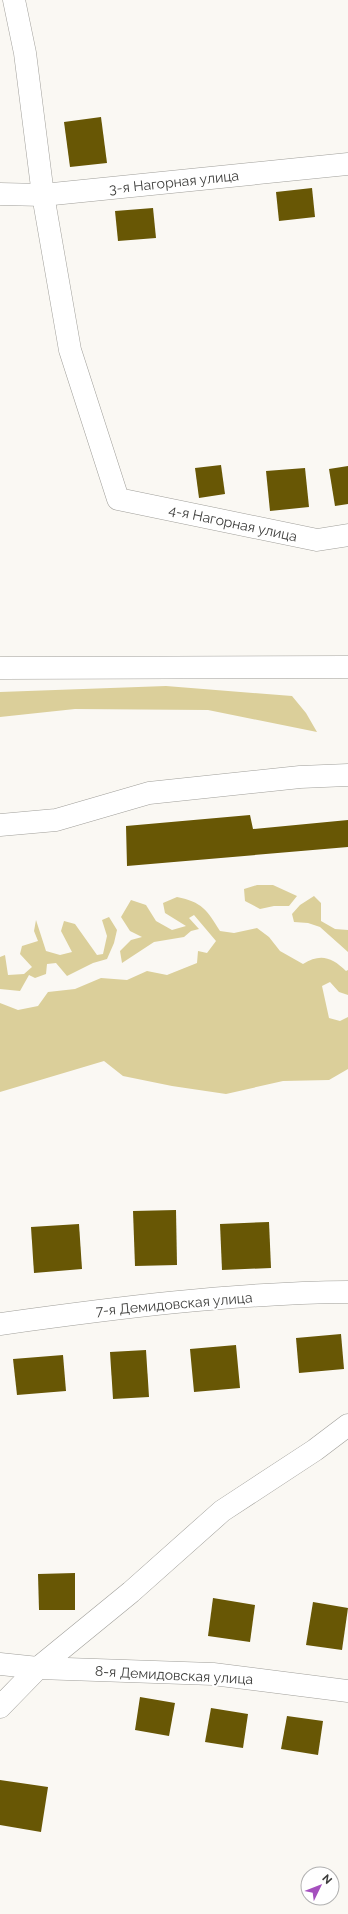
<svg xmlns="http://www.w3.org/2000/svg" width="348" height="1914" font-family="Raleway,sans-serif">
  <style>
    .green { fill: #dbcf9a }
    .building { fill: #685705 }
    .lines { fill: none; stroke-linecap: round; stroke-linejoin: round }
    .minor-casing { stroke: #a09f9a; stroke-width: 23 }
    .major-casing { stroke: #a09f9a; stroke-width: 23 }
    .minor { stroke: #fff; stroke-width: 22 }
    .major { stroke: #fff; stroke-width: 22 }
    .labels { text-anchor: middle; stroke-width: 4; stroke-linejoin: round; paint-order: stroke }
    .street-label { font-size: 14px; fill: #3d3d3b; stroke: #fff }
  </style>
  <rect width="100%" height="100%" fill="#faf8f3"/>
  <!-- green -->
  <g class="green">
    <polygon points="166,686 292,696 306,713 317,732 208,710 75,709 0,717 0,692"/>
    <polygon points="257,885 273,885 297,896 289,906 274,906 260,909 245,901 244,889"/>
    <polygon points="314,896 321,903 321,921 335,929 348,930 348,952 320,927 308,923 294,922 292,914 300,905"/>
    <path d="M 177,897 C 202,902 207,910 220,931 L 234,933 L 257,928 L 269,937 L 280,951 L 303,964 C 320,953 332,957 346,971 L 348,970 L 348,995 L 339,992 L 330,982 L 322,986 L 329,1018 L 340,1021 L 348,1017 L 348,1069 L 329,1080 L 283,1081 L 226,1094 L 172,1086 L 123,1076 L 104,1061 L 0,1092 L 0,1003 L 18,1010 L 38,1006 L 48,992 L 75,989 L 101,978 L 127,980 L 147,971 L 167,975 L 197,963 L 198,951 L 207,953 L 216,941 L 194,915 L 189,918 L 199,929 L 191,931 L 184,937 L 154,942 L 122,963 L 120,951 L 131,940 L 142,937 L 130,931 L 121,917 L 131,900 L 146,905 L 156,921 L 172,930 L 186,926 L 165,913 L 163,903 Z"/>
    <polygon points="109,917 117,930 114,943 107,959 93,963 67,976 56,963 47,964 46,974 35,978 29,975 20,991 0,989 0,957 5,955 8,975 24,974 32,967 20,954 22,946 38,941 34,931 36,920 46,951 60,955 72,952 61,931 64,921 75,924 97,955 103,954 107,936 102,920"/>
  </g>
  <!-- building -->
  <g class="building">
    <polygon points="101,117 107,163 70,167 64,122"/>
    <polygon points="312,188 315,217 279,221 276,192"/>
    <polygon points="153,208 156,238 118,241 115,211"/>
    <polygon points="221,465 225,494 199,498 195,468"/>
    <polygon points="348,466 348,504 335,506 329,469"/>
    <polygon points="305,468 309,507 270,511 266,471"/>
    <polygon points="250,815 253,829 348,820 348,847 127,866 126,826"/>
    <polygon points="176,1210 177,1265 135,1266 133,1211"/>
    <polygon points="269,1222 271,1268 222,1270 220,1224"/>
    <polygon points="79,1224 82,1269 34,1273 31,1227"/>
    <polygon points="341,1334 344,1369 299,1373 296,1338"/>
    <polygon points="236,1345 240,1388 194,1392 190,1349"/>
    <polygon points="146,1350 149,1397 113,1399 110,1352"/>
    <polygon points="63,1355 66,1391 17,1395 13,1359"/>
    <polygon points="75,1573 75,1610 39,1610 38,1574"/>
    <polygon points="213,1598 255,1605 250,1642 208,1636"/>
    <polygon points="313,1602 348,1608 342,1650 306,1645"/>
    <polygon points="140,1697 175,1703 169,1736 135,1730"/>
    <polygon points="211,1708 248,1714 243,1748 205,1742"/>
    <polygon points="287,1716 323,1721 318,1755 281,1749"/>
    <polygon points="0,1780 48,1787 41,1832 0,1825"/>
  </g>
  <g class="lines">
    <defs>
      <g id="minor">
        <polyline points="14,0 25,53 43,195 70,350 118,499 317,540 348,535"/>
        <polyline points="0,194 43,195 348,164"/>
        <polyline points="0,825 56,820 149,793 300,777 348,775"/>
        <path d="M 0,1324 C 115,1308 231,1293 348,1292"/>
        <polyline points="0,1664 38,1668 213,1674 348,1691"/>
        <polyline points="0,1707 38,1668 131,1592 222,1511 315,1450 348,1425"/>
      </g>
      <polyline id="major" points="0,668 348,667"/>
    </defs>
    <!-- minor casing -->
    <use href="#minor" class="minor-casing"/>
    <!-- major casing -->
    <use href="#major" class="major-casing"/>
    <!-- minor -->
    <use href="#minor" class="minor"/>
    <!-- major -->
    <use href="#major" class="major"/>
  </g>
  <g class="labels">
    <!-- street labels -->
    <g class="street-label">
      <text transform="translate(174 182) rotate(-6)" y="5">3-я Нагорная улица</text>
      <text transform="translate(233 523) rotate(12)" y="5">4-я Нагорная улица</text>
      <text transform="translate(174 1304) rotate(-5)" y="5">7-я Демидовская улица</text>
      <text transform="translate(174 1675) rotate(3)" y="5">8-я Демидовская улица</text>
    </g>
  </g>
  <!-- north arrow -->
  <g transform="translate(320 1886) rotate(47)"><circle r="19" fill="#ffffff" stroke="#b1b1b1"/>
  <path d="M0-3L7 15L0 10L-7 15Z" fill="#a550be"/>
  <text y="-6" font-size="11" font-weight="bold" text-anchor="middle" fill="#3d3d3b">N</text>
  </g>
</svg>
